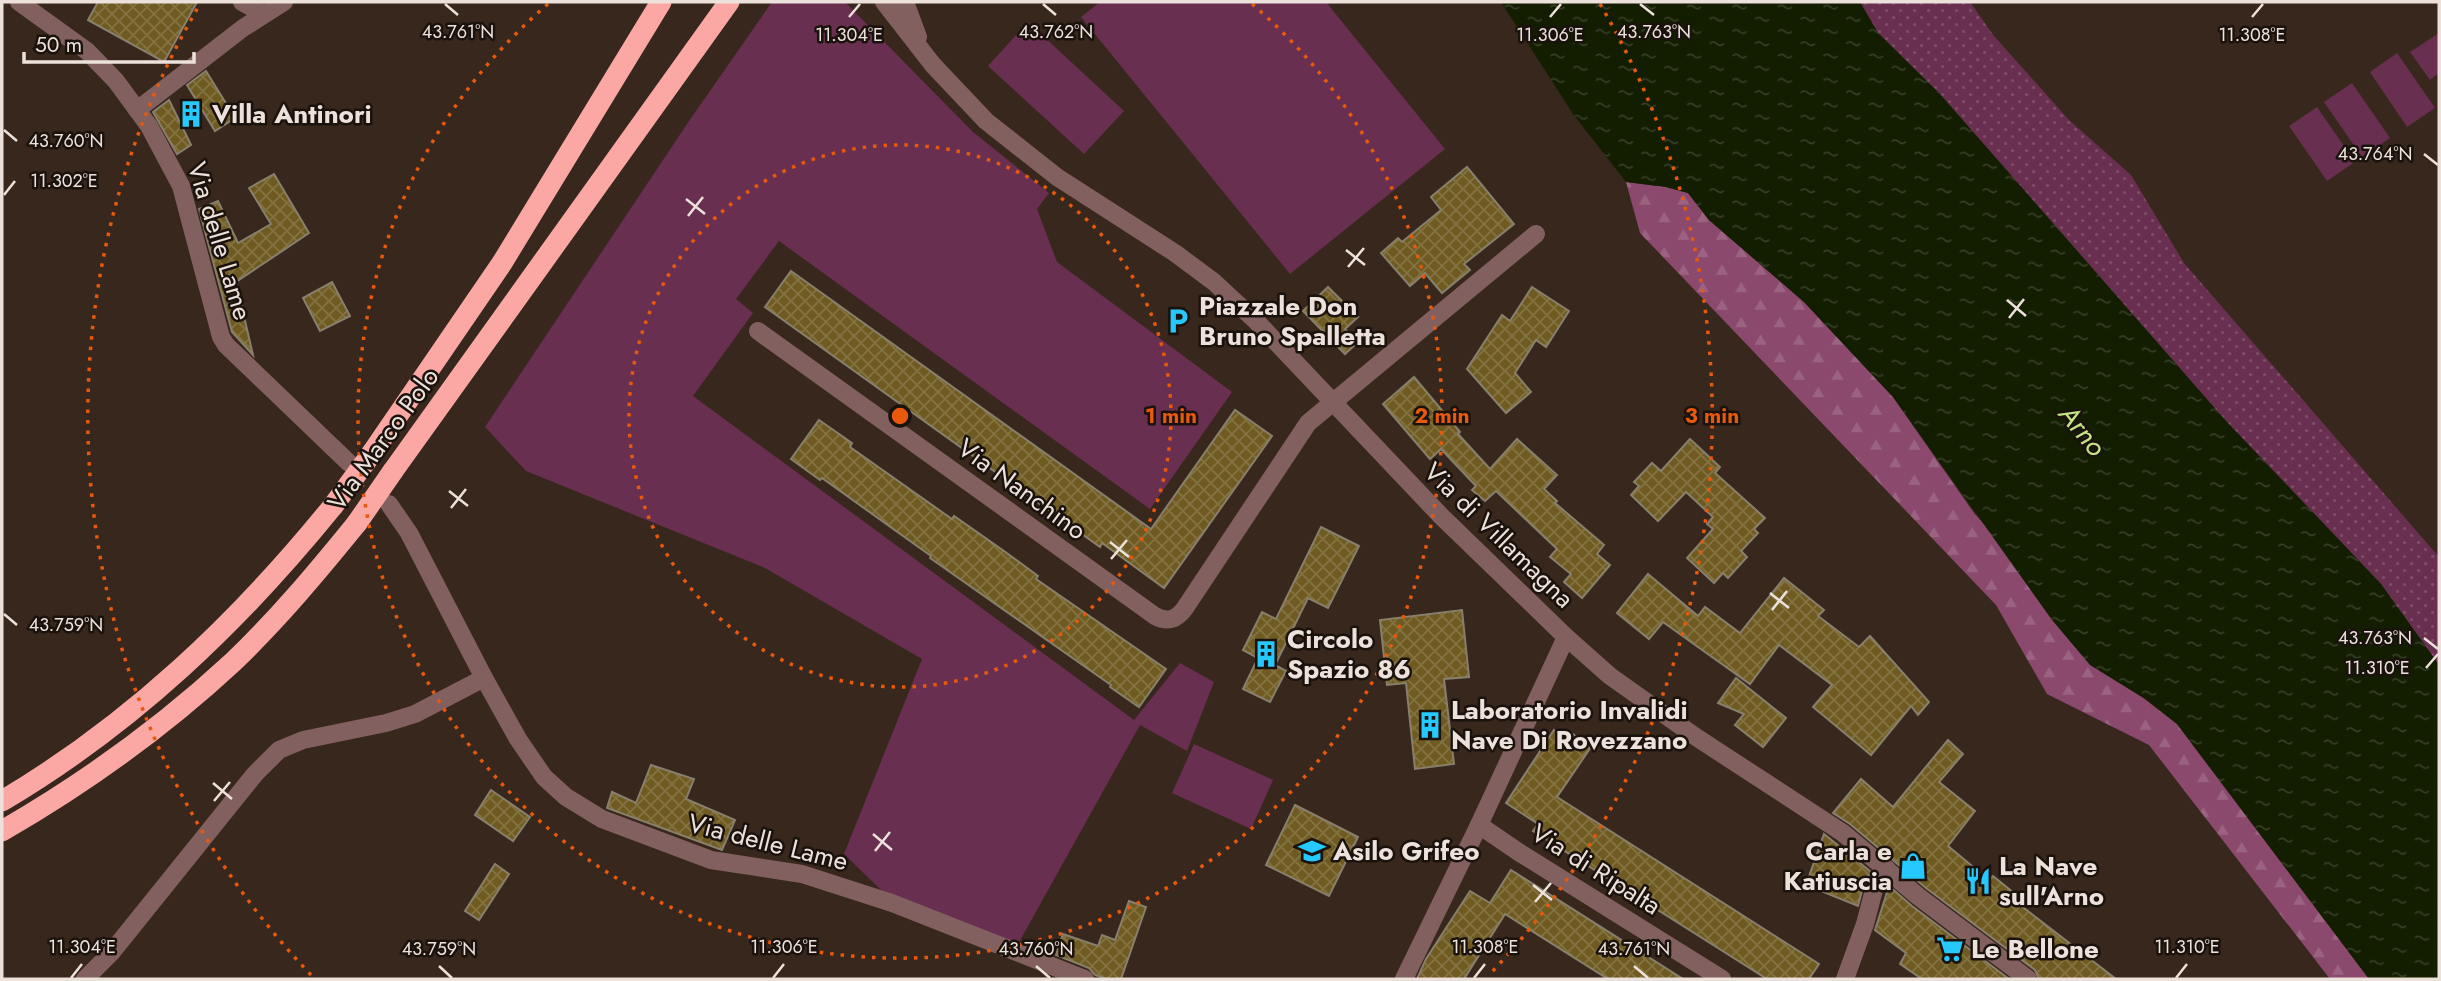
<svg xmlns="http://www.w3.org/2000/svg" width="2441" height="981" font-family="Jost,sans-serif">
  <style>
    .grass { fill: url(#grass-dots) }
    .forest { fill: url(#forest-firs) }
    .green { fill: #692f50 }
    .water { fill: url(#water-ripples) }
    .building { fill: url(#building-cross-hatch); stroke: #88806c; stroke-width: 2 }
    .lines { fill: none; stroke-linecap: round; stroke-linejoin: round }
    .street { stroke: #82605f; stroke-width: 18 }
    .highway { stroke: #fba7a4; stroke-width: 21 }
    .highway-bridge { stroke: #fba7a4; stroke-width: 21 }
    .ticks { fill: none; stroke: #ede2db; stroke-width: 2.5 }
    .ring { fill: none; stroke: #e8590c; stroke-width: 3.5; stroke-dasharray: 3.5 7 }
    .labels { text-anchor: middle; stroke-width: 5; stroke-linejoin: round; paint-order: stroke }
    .poi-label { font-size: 26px; font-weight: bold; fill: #ede2db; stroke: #1a120d; text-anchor: start }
    .street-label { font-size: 26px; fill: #ede2db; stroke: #1a120d }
    .water-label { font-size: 28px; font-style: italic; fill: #c4e583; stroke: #1a120d }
    .ticks-label { font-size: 18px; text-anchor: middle; fill: #ede2db; stroke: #1a120d; stroke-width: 5; stroke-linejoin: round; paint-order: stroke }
    .centre { fill: #e8590c; stroke: #1a120d; stroke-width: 3.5 }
    .ring-label { font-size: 21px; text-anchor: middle; font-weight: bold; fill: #e8590c; stroke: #1a120d; stroke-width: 5; stroke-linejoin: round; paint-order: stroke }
  </style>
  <defs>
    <pattern id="grass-dots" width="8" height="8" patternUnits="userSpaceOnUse" patternTransform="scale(1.75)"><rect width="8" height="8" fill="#692f50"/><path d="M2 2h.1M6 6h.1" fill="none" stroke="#7f4d69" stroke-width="1.8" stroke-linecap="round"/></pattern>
    <pattern id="forest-firs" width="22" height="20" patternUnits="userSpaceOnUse" patternTransform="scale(1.75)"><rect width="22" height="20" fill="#8a496d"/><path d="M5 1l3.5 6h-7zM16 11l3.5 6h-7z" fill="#9b6381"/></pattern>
    <pattern id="water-ripples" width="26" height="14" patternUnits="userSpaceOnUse" patternTransform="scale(1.75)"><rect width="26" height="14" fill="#131d00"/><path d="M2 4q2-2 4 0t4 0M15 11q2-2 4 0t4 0" fill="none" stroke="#363e25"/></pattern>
    <pattern id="building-cross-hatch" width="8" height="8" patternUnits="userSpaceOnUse" patternTransform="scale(1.75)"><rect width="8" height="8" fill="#6f5b21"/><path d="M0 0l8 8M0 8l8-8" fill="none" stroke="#847241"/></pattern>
  </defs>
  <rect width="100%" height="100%" fill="#38271c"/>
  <!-- grass -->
  <polygon class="grass" points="1860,2 1970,2 1994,36 2069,120 2131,175 2184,263 2439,557 2439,665 2381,584 2226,421 1939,93 1878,33"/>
  <!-- forest -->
  <polygon class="forest" points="1626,182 1666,187 1688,193 1709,220 1804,302 1893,397 1974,513 2145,699 2177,724 2369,979 2330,979 2149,745 2047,694 1996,605 1640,233"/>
  <!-- green -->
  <g class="green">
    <polygon points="772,2 845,2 973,132 1049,193 1037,209 1057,262 1232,392 1150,509 779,241 736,299 753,313 693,396 1134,720 1180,663 1214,682 1187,751 1140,725 1018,944 881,890 844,854 922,659 765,568 526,471 485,427 689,121"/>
    <polygon points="1100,2 1326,2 1445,149 1290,274 1081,17"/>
    <polygon points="1028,22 1124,111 1084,154 988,66"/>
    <polygon points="2439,33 2439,73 2430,80 2410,52"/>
    <polygon points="2397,53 2435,108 2407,127 2370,72"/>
    <polygon points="2352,83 2390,138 2362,157 2324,102"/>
    <polygon points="2317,107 2355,162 2327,181 2289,126"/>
    <polygon points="1194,744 1273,780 1251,829 1172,793"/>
  </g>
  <!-- water -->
  <polygon class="water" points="1501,2 1860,2 1878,33 1939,93 2226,421 2381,584 2439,665 2439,979 2369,979 2177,724 2145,699 2090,665 2052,620 1893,397 1804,302 1709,220 1688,193 1666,187 1626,182 1573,114"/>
  <!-- building -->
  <g class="building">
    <polygon points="98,2 197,2 164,62 88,20"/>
    <polygon points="206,71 235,118 215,131 187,85"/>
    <polygon points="169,100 191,145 177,154 153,112"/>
    <polygon points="1467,167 1514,224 1464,264 1470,270 1442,293 1425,273 1410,286 1381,253 1398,238 1402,242 1441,210 1431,197"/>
    <polygon points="274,174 309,233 236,282 253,355 232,332 199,209 218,201 238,243 271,224 249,188"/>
    <polygon points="791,271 1151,529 1235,410 1272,436 1164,588 1102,543 1100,547 765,307"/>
    <polygon points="332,282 350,316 320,331 303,298"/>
    <polygon points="1328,287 1358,317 1345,329 1358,342 1345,354 1303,311"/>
    <polygon points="1532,287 1569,311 1546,347 1536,340 1515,373 1531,392 1506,413 1467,369 1502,315 1510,321"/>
    <polygon points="1414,377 1460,432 1458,434 1490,469 1517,439 1557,475 1544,489 1557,501 1555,503 1604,545 1597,554 1610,565 1582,598 1564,582 1571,574 1550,557 1557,549 1496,491 1485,501 1472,490 1476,486 1441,449 1430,459 1383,404"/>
    <polygon points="819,420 852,443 850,447 942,512 952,519 954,516 1004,551 1038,576 1036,579 1166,669 1139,707 1110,687 1111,685 930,558 931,556 822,478 820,480 791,459"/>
    <polygon points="1690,439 1720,467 1715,473 1765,518 1754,529 1758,533 1741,551 1747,557 1728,578 1723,573 1714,583 1687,558 1713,529 1707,524 1713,517 1686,492 1658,521 1631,495 1639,486 1634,482 1652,463 1661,471"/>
    <polygon points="1321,527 1359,546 1328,608 1308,598 1275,665 1286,671 1270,702 1243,689 1258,658 1243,650 1262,612 1276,619"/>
    <polygon points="1648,574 1698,616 1705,607 1740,633 1784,578 1824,610 1818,616 1859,647 1870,636 1929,702 1918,715 1911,706 1871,755 1813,707 1832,685 1779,645 1750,684 1663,622 1649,639 1617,613"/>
    <polygon points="1462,610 1469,677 1444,679 1454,764 1415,769 1406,683 1387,685 1380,620"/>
    <polygon points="1736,678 1786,718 1763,747 1735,725 1744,714 1718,703"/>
    <polygon points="1554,730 1566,739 1570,732 1591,747 1557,797 1819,964 1809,979 1767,979 1533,831 1538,824 1506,803"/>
    <polygon points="1948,740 1963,754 1939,782 1975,811 1948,846 1989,880 1993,876 2014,893 2011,898 2116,979 2039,979 2035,970 1926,888 1850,824 1833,813 1861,779 1893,807"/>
    <polygon points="651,765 694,779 686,799 735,820 722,850 607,808 612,792 636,803"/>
    <polygon points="491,790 530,817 513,841 475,815"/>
    <polygon points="1295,805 1358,837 1329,896 1266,865"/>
    <polygon points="1824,834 1871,872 1864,883 1858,906 1806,885"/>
    <polygon points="495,864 509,874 479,920 465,911"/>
    <polygon points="1511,870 1683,979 1608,979 1505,914 1464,979 1417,979 1426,959 1470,891 1490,903"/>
    <polygon points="1889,886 1912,906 2009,979 1922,979 1900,964 1906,953 1875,930"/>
    <polygon points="1129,901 1146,907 1121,979 1107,979 1095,975 1089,968 1056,955 1063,934 1098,946 1102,935 1115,940"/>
  </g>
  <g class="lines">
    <!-- street -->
    <g class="street">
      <polyline points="19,2 87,51 116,81 149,126 181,186 221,337 226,345 349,463"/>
      <polyline points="242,2 264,14"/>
      <polyline points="884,2 933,65 986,121 1057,177 1175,253 1214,282 1257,322 1441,516 1566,637 1610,676 1696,737 1843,833 1919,897 2028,979"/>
      <polyline points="905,2 918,37"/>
      <polyline points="137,110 243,28 284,2"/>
      <path d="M 758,331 L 1155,616 C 1168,623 1177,619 1185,608 L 1308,423 L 1536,234"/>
      <polyline points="389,504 409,533 484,678 518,739 544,777 566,797 602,819 711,860 802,874 892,903 1085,979"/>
      <polyline points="1479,825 1520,853 1722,979"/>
      <polyline points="85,979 111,953 255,774 279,750 303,740 386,723 415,714 484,678"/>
      <polyline points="1404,979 1479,825 1566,637"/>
      <polyline points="1845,979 1865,924 1875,886 1887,869"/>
    </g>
    <!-- highway -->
    <g class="highway">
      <polyline points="372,453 502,263 661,2"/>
      <polyline points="393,471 729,2"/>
      <path d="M 2,801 C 132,724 238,623 333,506"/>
      <path d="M 2,831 C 85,783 162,728 233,662 C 278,619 318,571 357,523"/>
    </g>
    <!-- highway-bridge -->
    <g class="highway-bridge">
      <polyline points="333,506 372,453"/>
      <polyline points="357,523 393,471"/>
    </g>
  </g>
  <!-- ticks -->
  <path class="ticks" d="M 445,4 L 458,15M 1043,4 L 1056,15M 1640,4 L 1654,15M 849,17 L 860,4M 1550,17 L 1561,4M 2252,17 L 2263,4M 4,130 L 17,141M 2424,154 L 2438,165M 4,195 L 15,181M 686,199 L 705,214M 688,216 L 703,197M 1346,250 L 1365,265M 1348,267 L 1364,248M 2007,300 L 2026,316M 2009,318 L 2024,299M 449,491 L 468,506M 451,508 L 466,489M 1110,542 L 1129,557M 1111,559 L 1127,540M 1770,593 L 1789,608M 1772,610 L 1787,591M 4,614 L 17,625M 2424,638 L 2438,649M 2426,668 L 2438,654M 213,783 L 232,799M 214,801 L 230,782M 873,834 L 892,850M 875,851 L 890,832M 1533,885 L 1552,900M 1535,902 L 1551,883M 439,966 L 452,978M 1036,966 L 1050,978M 1634,966 L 1648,978M 71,978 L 82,964M 773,978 L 784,964M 1474,978 L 1485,964M 2176,978 L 2187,964"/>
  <!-- distance rings -->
  <g class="ring">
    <circle cx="900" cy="416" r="271"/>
    <path d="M1252 4A542 542 0 1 1 548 4"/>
    <path d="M311 975A812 812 0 0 1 200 4M1600 4A812 812 0 0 1 1489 975"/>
  </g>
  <!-- icons -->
  <defs>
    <symbol id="building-bare" viewBox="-9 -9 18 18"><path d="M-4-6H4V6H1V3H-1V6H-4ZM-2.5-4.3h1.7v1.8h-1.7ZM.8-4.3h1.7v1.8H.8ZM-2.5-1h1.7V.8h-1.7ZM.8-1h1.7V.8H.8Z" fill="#26c9fe" stroke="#1a120d" stroke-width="2.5" paint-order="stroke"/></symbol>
    <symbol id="parking-bare" viewBox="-9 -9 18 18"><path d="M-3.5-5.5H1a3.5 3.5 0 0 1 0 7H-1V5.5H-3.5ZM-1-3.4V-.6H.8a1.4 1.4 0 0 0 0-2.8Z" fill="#26c9fe" stroke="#1a120d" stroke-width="2.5" paint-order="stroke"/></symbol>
    <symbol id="school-bare" viewBox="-9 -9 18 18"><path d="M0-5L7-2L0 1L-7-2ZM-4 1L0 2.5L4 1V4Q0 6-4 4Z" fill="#26c9fe" stroke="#1a120d" stroke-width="2.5" paint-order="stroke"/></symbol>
    <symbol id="shop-bare" viewBox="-9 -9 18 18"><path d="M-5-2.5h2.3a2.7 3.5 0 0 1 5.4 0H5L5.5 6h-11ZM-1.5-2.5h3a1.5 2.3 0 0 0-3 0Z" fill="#26c9fe" stroke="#1a120d" stroke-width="2.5" paint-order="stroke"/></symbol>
    <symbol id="restaurant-bare" viewBox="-9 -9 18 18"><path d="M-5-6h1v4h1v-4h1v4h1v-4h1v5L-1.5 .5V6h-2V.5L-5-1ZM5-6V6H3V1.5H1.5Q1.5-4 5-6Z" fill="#26c9fe" stroke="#1a120d" stroke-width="2.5" paint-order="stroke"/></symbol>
    <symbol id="supermarket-bare" viewBox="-9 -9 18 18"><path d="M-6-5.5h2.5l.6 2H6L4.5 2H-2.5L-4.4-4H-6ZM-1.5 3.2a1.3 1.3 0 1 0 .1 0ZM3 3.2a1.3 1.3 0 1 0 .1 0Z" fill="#26c9fe" stroke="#1a120d" stroke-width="2.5" paint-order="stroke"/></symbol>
  </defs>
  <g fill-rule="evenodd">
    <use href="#building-bare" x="172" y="95" width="38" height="38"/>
    <use href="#parking-bare" x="1159" y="302" width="38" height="38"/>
    <use href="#building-bare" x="1247" y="635" width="38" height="38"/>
    <use href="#building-bare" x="1411" y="706" width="38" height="38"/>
    <use href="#school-bare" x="1293" y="832" width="38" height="38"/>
    <use href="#shop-bare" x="1894" y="847" width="38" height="38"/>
    <use href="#restaurant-bare" x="1959" y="862" width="38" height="38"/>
    <use href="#supermarket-bare" x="1931" y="930" width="38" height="38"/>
  </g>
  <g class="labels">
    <!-- poi labels -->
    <g class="poi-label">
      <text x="212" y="123">Villa Antinori</text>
      <text x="1199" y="315">Piazzale Don<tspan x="1199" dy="30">Bruno Spalletta</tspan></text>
      <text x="1287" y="648">Circolo<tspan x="1287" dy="30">Spazio 86</tspan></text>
      <text x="1451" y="719">Laboratorio Invalidi<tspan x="1451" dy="30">Nave Di Rovezzano</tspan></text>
      <text x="1333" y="860">Asilo Grifeo</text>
      <text x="1892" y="860" text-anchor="end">Carla e<tspan x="1892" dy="30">Katiuscia</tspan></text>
      <text x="1999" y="875">La Nave<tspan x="1999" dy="30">sull'Arno</tspan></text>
      <text x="1971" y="958">Le Bellone</text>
    </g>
    <!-- street labels -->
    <g class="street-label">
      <text transform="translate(220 241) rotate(73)" y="9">Via delle Lame</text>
      <text transform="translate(383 439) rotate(-54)" y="9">Via Marco Polo</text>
      <text transform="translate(1022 489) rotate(36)" y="9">Via Nanchino</text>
      <text transform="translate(1499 535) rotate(44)" y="9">Via di Villamagna</text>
      <text transform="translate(768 842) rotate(14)" y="9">Via delle Lame</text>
      <text transform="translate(1596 869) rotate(32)" y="9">Via di Ripalta</text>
    </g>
    <!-- water labels -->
    <g class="water-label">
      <text transform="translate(2083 430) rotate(51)" y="10">Arno</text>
    </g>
  </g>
  <g class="ticks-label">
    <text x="1654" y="38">43.763°N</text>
    <text x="458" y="38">43.761°N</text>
    <text x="1056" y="38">43.762°N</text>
    <text x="1550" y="41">11.306°E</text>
    <text x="849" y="41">11.304°E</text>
    <text x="2252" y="41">11.308°E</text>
    <text x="66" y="147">43.760°N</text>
    <text x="2375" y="160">43.764°N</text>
    <text x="64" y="187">11.302°E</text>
    <text x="66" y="631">43.759°N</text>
    <text x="2375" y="644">43.763°N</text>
    <text x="2377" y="674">11.310°E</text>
    <text x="82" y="953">11.304°E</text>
    <text x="784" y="953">11.306°E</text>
    <text x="1485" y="953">11.308°E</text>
    <text x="2187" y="953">11.310°E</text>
    <text x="439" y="955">43.759°N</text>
    <text x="1036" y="955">43.760°N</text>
    <text x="1634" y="955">43.761°N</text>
  </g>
  <circle cx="900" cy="416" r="10" class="centre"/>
  <g class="ring-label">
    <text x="1171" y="423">1 min</text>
    <text x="1442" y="423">2 min</text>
    <text x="1712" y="423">3 min</text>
  </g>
  <!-- border -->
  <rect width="2441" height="981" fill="none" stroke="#ede2db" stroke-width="7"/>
  <!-- scale -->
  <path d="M24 52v10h170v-10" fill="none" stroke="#ede2db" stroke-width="3.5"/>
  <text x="35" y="52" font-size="21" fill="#ede2db" stroke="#1a120d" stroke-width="5" paint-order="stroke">50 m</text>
</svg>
